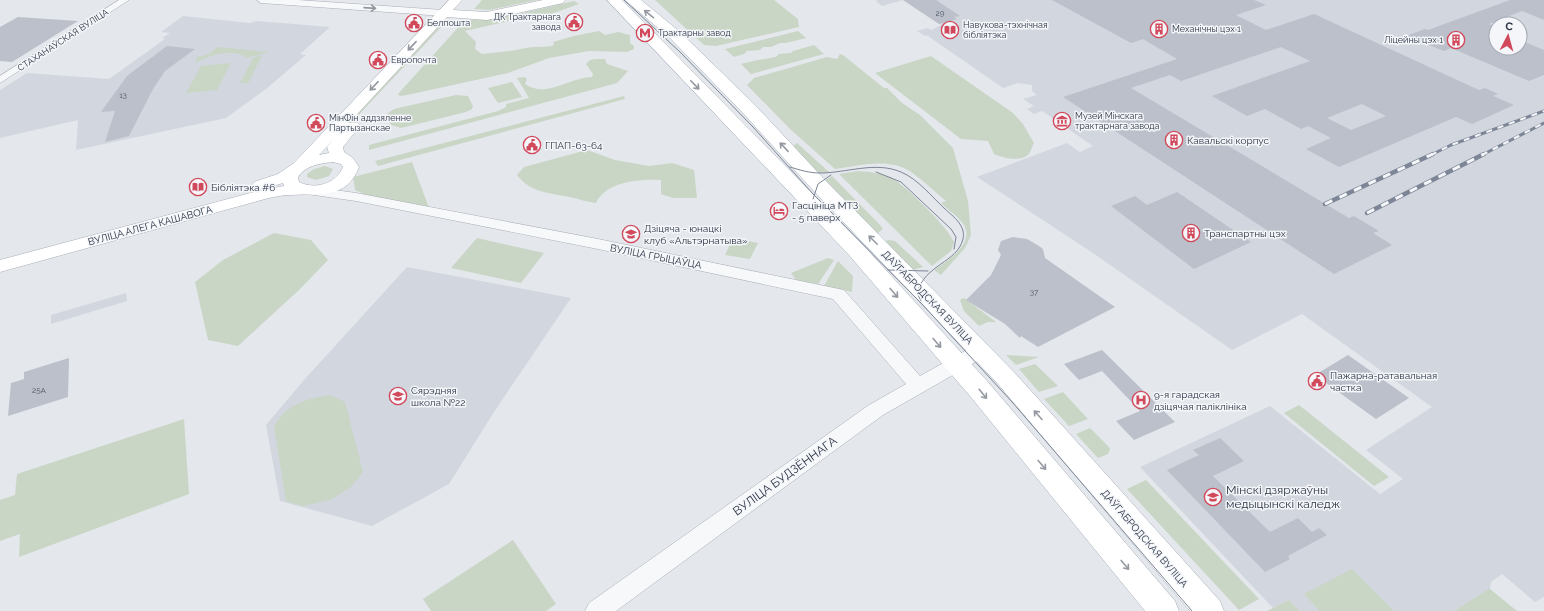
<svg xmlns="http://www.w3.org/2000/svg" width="1544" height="611" font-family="Raleway,sans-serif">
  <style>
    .built { fill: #d2d6de; fill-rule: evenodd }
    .green { fill: #c9d6c5 }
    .building { fill: #bbc0ca; fill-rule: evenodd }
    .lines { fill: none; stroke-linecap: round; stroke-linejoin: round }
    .minor-casing { stroke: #a9aeb7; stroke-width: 1 }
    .tertiary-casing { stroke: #a9aeb7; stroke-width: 1 }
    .secondary-casing { stroke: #a9aeb7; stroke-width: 1 }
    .primary-casing { stroke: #a3abb8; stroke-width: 1 }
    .minor { fill: #f7f8fa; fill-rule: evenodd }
    .tertiary { fill: #f7f8fa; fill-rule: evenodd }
    .secondary { fill: #fff; fill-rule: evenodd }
    .primary { fill: #fff; fill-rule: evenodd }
    .tram { stroke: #7d8696; stroke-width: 1 }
    .rail-far1-casing { stroke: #7d8696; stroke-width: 3 }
    .rail-casing { stroke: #7d8696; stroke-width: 4.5 }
    .rail-far1 { stroke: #f4f6f9; stroke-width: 2; stroke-dasharray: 6; stroke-linecap: butt }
    .rail { stroke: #f4f6f9; stroke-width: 3; stroke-dasharray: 8; stroke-linecap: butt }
    .oneway { stroke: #9196a0 }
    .oneway2 { stroke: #959aa2 }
    .labels { text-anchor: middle; stroke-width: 3; stroke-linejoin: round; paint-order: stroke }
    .number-label { font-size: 8px; fill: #4f5766 }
    .far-poi-label { font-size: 9px; fill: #2b3445; stroke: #f4f6f9; text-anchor: start }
    .far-street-label { font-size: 9px; fill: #2b3445; stroke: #f4f6f9 }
    .poi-label { font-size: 10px; fill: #2b3445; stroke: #f4f6f9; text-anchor: start }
    .street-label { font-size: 10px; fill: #2b3445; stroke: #f4f6f9 }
    .near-street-label { font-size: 12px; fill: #2b3445; stroke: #f4f6f9 }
    .near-poi-label { font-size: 12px; fill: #2b3445; stroke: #f4f6f9; text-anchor: start }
  </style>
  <rect width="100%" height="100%" fill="#e4e7ec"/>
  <!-- built -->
  <g class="built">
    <path d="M 878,0 L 1544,0 L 1544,597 L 1535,602 L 1502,574 L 1491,582 L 1490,589 L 1454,611 L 1300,611 L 1289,600 L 1273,608 L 1140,467 L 1270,406 L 1380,494 L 1403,479 L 1366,450 L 1432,407 L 1302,314 L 1232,350 L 1093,253 L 977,177 L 1067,143 L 1080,152 L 1093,146 L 1042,111 L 1034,114 L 1027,109 L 1034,106 L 1023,99 L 1037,95 L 1032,91 L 1032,85 L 1018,83 L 1003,88 L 928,36 L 929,35 L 925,36 L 917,31 L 928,28 L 931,30 L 941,25 L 903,0 L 882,6 L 876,1 ZM 1496,24 L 1520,24 L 1520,48 L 1496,48 Z"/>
    <polygon points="183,16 250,23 257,21 330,27 300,54 306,55 266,89 226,118 76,150 78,120 0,138 0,90 27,73 109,79 165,39 162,38 170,33 161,32"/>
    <polygon points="407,267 571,298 494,412 449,484 372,526 280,501 266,425 304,380"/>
    <polygon points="126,293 127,301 51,324 51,315"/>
  </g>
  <!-- green -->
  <g class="green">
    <polygon points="482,0 537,0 489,10 474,9"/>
    <polygon points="655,0 774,0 798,19 799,27 716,46 704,45"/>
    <path d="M 574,1 L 579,4 L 551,14 L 513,20 L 465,31 L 476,42 L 475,49 L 482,54 C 497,53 511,51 526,48 C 535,46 545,48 554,45 L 553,42 L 574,36 L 599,31 L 605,35 L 618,32 L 630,35 L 630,43 L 634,46 L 634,49 L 627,52 L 589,51 L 549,58 L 508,73 L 407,95 L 400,96 L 398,94 L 464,21 L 514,15 Z"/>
    <polygon points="439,22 445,23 335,140 329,139"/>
    <polygon points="798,31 806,38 786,43 780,43 771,47 763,47 760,50 747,51 744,54 734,57 725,49"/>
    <path d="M 814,45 L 824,54 L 751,74 L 741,64 C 753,61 764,59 776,57 L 779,54 L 791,53 L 793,51 Z"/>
    <path d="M 217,47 L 268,52 L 247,58 C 232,47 209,56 195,63 L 197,57 L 209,54 Z"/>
    <path d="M 840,54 L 843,55 L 884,88 L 887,88 L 902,103 L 920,115 L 953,148 L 968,201 L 971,235 L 965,248 L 941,275 L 934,270 C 947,261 975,244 964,225 C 959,217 948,210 941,203 L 946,201 C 935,192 923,180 911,172 C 889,157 859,166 835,169 L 790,129 L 747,85 L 754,78 L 827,57 L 837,59 Z"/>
    <polygon points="262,55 248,83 240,83 253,58"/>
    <path d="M 931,56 L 1013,113 L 1023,124 L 1034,143 C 1032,146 1031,152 1028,155 C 1020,162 1003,158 994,154 L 988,141 L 961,139 L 875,73 Z"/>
    <path d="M 595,59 L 605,59 L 607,64 L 628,71 L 617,83 L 369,150 L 369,145 L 498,111 L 506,107 L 506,104 L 529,98 L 517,78 L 525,77 L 527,80 L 525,84 C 547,99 570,77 592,77 L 593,74 L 586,64 L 590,60 Z"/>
    <polygon points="231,63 217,90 186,93 201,66"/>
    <polygon points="512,82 522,97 498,103 488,88"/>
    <polygon points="456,95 468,96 473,106 472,109 466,112 401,128 391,125 387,116 388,113 394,109"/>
    <polygon points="624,96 625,99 378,166 375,161"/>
    <polygon points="797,143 829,172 816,173 792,147"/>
    <path d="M 587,150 L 615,160 L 649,166 L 672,163 L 694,170 L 697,198 L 673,198 L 661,194 L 661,180 C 641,179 606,181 596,203 C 588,202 582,200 574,198 C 553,193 531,194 517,175 L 524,167 Z"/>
    <polygon points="412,162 429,208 366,195 355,190 353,177"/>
    <polygon points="325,166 333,169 329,176 316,180 307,177 307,174 314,169"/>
    <path d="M 859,171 C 870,172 880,173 890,177 C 903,183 951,230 954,243 L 951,251 L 932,266 L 839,174 Z"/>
    <polygon points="832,176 880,225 883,229 877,234 824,181"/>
    <polygon points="274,233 311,240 328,260 299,290 238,346 208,340 195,282 223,260"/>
    <polygon points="477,238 544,253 521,283 451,268"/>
    <polygon points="733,238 758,243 750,259 725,255"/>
    <polygon points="889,240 895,241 923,267 913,270 885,241"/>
    <polygon points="828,258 834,260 818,284 796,280 791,273"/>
    <polygon points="838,261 853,276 852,292 824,286"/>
    <polygon points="964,298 996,322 988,322 979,326 964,311 960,300"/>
    <polygon points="1006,355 1039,357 1016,365"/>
    <polygon points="1035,364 1058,386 1039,392 1019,369"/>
    <polygon points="1063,392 1088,419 1069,426 1044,399"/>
    <path d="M 330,395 L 345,402 L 363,472 L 351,487 L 330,500 L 302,506 L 286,501 L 274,426 C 289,403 303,400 330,395 Z"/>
    <polygon points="1299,405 1389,477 1374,486 1284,413"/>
    <polygon points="184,419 189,494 19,557 20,534 0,541 0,500 15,495 17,474"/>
    <polygon points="1090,428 1108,446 1110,449 1108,454 1098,458 1076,434"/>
    <polygon points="1146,480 1259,599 1239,610 1127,489"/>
    <polygon points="513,540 556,604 546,611 431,611 423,599"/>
    <polygon points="1352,569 1394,611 1320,611 1304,594"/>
    <polygon points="1490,589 1517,611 1454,611 1489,589"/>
    <polygon points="1289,600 1300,611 1267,611"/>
  </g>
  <!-- building -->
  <g class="building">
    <polygon points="903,0 936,0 960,16 954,17 957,19 939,24"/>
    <path d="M 1052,0 L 1254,0 L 1266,5 L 1236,15 L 1266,30 L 1314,14 L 1479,90 L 1485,88 L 1498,94 L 1493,96 L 1514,105 L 1472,124 L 1456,117 L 1339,167 L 1306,149 L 1331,138 L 1308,126 L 1301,129 L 1265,109 L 1247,116 L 1212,96 L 1310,61 L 1281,47 L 1181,81 L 1170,75 L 1131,88 L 1349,218 L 1354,216 L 1379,231 L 1373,233 L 1392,245 L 1334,274 L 1063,97 L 1177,59 L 1143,39 L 1131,43 ZM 1362,104 L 1386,116 L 1351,130 L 1327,118 Z"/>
    <polygon points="1510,0 1544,0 1544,20 1522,11 1489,24 1496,27 1496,48 1520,48 1520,40 1544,50 1544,75 1529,81 1451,48 1444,51 1406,36 1425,29 1428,30"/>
    <polygon points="18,17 78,21 12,62 0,61 0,27"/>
    <polygon points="167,46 195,49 165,71 153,89 129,136 105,142 115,111 101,112 127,76"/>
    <polygon points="1177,192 1251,242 1194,269 1111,206 1135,196 1147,205"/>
    <polygon points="1013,237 1027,239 1039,246 1043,249 1045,258 1115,307 1038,347 1021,336 1020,338 1005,324 966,300 991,275 1001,255 998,250 1001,241"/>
    <polygon points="1102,350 1175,422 1134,440 1116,421 1140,411 1102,371 1079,380 1064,364"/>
    <polygon points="1348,355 1409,398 1376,419 1315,375"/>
    <polygon points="69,358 68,397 8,416 11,383 24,379 24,372"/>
    <polygon points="1220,438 1244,461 1213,476 1270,532 1298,518 1312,532 1319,528 1327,535 1288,556 1290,559 1265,572 1167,470 1199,455 1193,450"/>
  </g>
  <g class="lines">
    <defs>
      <g id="minor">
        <polygon points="119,0 129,0 0,83 0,76"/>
        <polygon points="257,0 298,0 443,10 448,13 443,16 261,3"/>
      </g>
      <polygon id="tertiary" points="312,187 356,193 598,239 844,290 920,376 974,346 980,344 986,346 989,351 986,356 883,415 616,611 585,611 589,603 869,405 906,384 833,299 598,249 356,201 307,194 305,191 307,188"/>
      <path id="secondary" d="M 449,0 L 462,0 L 453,10 L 487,12 L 543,0 L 565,0 L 563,3 L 487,20 L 447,17 L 349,123 L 358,123 L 360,126 L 343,147 L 344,152 L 353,158 L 359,167 C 347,200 318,193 290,195 C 282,195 273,197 265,199 L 0,272 L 0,260 L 258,191 L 284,186 L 283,183 L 260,190 L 254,188 L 252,185 L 254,182 L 278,174 L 294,163 ZM 334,139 L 327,147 L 329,153 L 319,155 ZM 333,162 L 341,164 L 343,167 C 336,184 315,190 299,182 L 298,178 C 303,166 321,163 333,162 Z"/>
      <g id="primary">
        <polygon points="607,0 622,0 863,245 988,382 1175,601 1179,611 1145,611 970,396 849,255"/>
        <polygon points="625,0 641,0 680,32 754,104 825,180 1014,372 1220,601 1224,611 1190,611 998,384 811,188 742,112 670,38"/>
      </g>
    </defs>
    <!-- minor casing -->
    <use href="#minor" class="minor-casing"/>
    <!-- tertiary casing -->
    <use href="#tertiary" class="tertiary-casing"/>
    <!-- secondary casing -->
    <use href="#secondary" class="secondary-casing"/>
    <!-- primary casing -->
    <use href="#primary" class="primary-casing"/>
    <!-- minor -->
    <use href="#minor" class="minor"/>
    <!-- tertiary -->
    <use href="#tertiary" class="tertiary"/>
    <!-- secondary -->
    <use href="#secondary" class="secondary"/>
    <!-- primary -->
    <use href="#primary" class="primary"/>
    <!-- tram -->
    <g class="tram">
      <polyline points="624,0 680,52 753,127 813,194 922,304 1013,403 1192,611"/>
      <path d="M 790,167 C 800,170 809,173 820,173 C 847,173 875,161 901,172 C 918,179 932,197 945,209 C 954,217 966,226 963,239 C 957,263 925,264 917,293 L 921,301"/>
      <polyline points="876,172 901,182 951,229 956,237 954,249"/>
      <polyline points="813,199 818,184 831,175"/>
      <polyline points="888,270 928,271"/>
    </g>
    <defs>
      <g id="rail-far1">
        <polyline points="1431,155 1451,145 1544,111"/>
        <polyline points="1482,155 1544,123"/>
      </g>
      <g id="rail">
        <polyline points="1325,204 1433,154"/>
        <polyline points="1367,213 1484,154"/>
      </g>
    </defs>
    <!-- rail-far1 casing -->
    <use href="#rail-far1" class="rail-far1-casing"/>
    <!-- rail casing -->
    <use href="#rail" class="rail-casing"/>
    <!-- rail-far1 -->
    <use href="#rail-far1" class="rail-far1"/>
    <!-- rail -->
    <use href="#rail" class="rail"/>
  </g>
  <!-- one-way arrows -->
  <defs><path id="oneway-shaft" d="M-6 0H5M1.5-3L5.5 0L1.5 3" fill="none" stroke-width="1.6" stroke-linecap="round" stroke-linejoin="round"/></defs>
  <use class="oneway" href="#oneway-shaft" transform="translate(370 8) rotate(4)"/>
  <g class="oneway2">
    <use href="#oneway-shaft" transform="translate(649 14) rotate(-141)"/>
    <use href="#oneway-shaft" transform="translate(412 46) rotate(133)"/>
    <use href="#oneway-shaft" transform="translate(695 85) rotate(46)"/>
    <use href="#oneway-shaft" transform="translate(374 86) rotate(133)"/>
    <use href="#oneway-shaft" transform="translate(784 147) rotate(-133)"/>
    <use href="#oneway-shaft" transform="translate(873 240) rotate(-135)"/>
    <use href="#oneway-shaft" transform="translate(894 293) rotate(49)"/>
    <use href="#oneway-shaft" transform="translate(937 343) rotate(49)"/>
    <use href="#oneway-shaft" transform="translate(983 394) rotate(51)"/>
    <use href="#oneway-shaft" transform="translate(1038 415) rotate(-132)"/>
    <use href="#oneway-shaft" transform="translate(1042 465) rotate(50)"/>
    <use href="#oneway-shaft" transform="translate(1125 565) rotate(50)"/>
  </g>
  <!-- icons -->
  <defs>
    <symbol id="civic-ring" viewBox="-11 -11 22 22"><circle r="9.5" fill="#f4f6f9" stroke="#d1495b" stroke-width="1.5"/><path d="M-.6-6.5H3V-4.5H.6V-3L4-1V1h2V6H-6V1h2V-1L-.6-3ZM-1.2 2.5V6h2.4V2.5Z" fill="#d1495b"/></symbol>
    <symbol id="building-ring" viewBox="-11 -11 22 22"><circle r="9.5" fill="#f4f6f9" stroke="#d1495b" stroke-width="1.5"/><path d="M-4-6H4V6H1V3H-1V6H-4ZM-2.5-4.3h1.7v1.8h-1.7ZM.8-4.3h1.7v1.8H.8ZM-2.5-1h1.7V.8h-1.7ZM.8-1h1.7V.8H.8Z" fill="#d1495b"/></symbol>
    <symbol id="library-ring" viewBox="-11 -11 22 22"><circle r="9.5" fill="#f4f6f9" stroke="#d1495b" stroke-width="1.5"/><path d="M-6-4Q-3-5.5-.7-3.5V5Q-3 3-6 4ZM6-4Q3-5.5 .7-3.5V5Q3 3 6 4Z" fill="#d1495b"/></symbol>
    <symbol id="metro-ring" viewBox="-11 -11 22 22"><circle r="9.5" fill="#f4f6f9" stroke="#d1495b" stroke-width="1.5"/><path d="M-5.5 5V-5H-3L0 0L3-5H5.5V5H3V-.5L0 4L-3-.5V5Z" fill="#d1495b"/></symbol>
    <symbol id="museum-ring" viewBox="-11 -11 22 22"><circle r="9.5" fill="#f4f6f9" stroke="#d1495b" stroke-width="1.5"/><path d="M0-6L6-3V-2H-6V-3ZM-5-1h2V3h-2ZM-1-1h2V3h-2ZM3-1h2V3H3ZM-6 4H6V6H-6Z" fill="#d1495b"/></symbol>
    <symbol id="hotel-ring" viewBox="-11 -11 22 22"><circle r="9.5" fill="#f4f6f9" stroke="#d1495b" stroke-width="1.5"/><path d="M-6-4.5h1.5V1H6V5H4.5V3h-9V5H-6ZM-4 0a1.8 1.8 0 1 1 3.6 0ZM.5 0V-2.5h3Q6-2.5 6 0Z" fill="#d1495b"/></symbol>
    <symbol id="school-ring" viewBox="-11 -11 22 22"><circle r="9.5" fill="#f4f6f9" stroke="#d1495b" stroke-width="1.5"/><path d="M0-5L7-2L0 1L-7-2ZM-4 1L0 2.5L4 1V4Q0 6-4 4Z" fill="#d1495b"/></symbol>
    <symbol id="hospital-ring" viewBox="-11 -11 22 22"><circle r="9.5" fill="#f4f6f9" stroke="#d1495b" stroke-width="1.5"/><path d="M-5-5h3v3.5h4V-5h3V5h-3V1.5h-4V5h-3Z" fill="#d1495b"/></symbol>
    <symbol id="university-ring" viewBox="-11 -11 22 22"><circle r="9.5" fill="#f4f6f9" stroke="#d1495b" stroke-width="1.5"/><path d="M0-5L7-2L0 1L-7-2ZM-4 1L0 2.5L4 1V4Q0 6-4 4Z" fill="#d1495b"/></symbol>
  </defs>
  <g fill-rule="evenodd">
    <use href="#civic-ring" x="564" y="12" width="20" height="20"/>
    <use href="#civic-ring" x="404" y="13" width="20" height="20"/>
    <use href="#building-ring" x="1149" y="19" width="20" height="20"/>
    <use href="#library-ring" x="940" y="20" width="20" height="20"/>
    <use href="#metro-ring" x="635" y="23" width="20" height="20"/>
    <use href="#building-ring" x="1446" y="30" width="20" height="20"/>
    <use href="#civic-ring" x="368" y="50" width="20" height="20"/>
    <use href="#museum-ring" x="1052" y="111" width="20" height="20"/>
    <use href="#civic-ring" x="306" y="113" width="20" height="20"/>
    <use href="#building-ring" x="1164" y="130" width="20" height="20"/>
    <use href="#civic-ring" x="522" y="135" width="20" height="20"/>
    <use href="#library-ring" x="188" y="177" width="20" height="20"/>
    <use href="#hotel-ring" x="769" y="201" width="20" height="20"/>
    <use href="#building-ring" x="1181" y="223" width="20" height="20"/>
    <use href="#school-ring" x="621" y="224" width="20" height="20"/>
    <use href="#civic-ring" x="1307" y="371" width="20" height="20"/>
    <use href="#school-ring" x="388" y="386" width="20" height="20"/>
    <use href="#hospital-ring" x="1131" y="390" width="20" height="20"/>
    <use href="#university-ring" x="1203" y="487" width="20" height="20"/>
  </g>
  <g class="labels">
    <!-- number labels -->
    <g class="number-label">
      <text x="940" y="16">29</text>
      <text x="123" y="98">13</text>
      <text x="1034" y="295">37</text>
      <text x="39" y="393">25А</text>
    </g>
    <!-- far-poi labels -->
    <g class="far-poi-label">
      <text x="561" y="20" text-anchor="end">ДК Трактарнага<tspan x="561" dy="10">завода</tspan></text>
      <text x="427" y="26">Белпошта</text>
      <text x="963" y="28">Навукова-тэхнічная<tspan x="963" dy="10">бібліятэка</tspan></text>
      <text x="1172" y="32">Механічны цэх 1</text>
      <text x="658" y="36">Трактарны завод</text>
      <text x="1443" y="43" text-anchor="end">Ліцейны цэх 1</text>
      <text x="391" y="63">Европочта</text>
      <text x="1075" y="119">Музей Мінскага<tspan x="1075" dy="10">трактарнага завода</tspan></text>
      <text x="329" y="121">МінФін аддзяленне<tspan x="329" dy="10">Партызанскае</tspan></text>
    </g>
    <!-- far-street labels -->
    <g class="far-street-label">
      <text transform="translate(63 40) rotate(-33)" y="3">СТАХАНАЎСКАЯ ВУЛІЦА</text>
    </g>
    <!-- poi labels -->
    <g class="poi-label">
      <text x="1187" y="144">Кавальскі корпус</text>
      <text x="545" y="149">ГПАП-63-64</text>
      <text x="211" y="191">Бібліятэка #6</text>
      <text x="792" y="209">Гасцініца МТЗ<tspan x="792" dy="12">- 5 паверх</tspan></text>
      <text x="644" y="232">Дзіцяча - юнацкі<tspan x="644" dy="12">клуб «Альтэрнатыва»</tspan></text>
      <text x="1204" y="237">Транспартны цэх</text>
      <text x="1330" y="379">Пажарна-ратавальная<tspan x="1330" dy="12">частка</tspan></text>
      <text x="411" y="394">Сярэдняя<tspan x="411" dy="12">школа №22</tspan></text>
      <text x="1154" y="398">9-я гарадская<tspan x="1154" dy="12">дзіцячая паліклініка</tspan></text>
    </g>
    <!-- street labels -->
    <g class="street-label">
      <text transform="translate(150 225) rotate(-15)" y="4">ВУЛІЦА АЛЕГА КАШАВОГА</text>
      <text transform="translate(656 256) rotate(11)" y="4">ВУЛІЦА ГРЫЦАЎЦА</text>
      <text transform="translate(928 297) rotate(46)" y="4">ДАЎГАБРОДСКАЯ ВУЛІЦА</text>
      <text transform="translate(1145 538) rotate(49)" y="4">ДАЎГАБРОДСКАЯ ВУЛІЦА</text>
    </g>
    <!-- near-street labels -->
    <g class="near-street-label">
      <text transform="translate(785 476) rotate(-36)" y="4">ВУЛІЦА БУДЗЁННАГА</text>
    </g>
    <!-- near-poi labels -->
    <g class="near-poi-label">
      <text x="1226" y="494">Мінскі дзяржаўны<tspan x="1226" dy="14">медыцынскі каледж</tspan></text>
    </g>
  </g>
  <!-- north arrow -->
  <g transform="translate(1508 36) rotate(6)"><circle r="19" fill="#f4f6f9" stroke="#a4a8b1"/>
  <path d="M0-3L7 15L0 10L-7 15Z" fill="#d1495b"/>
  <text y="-6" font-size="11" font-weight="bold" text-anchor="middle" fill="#2b3445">С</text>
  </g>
</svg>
